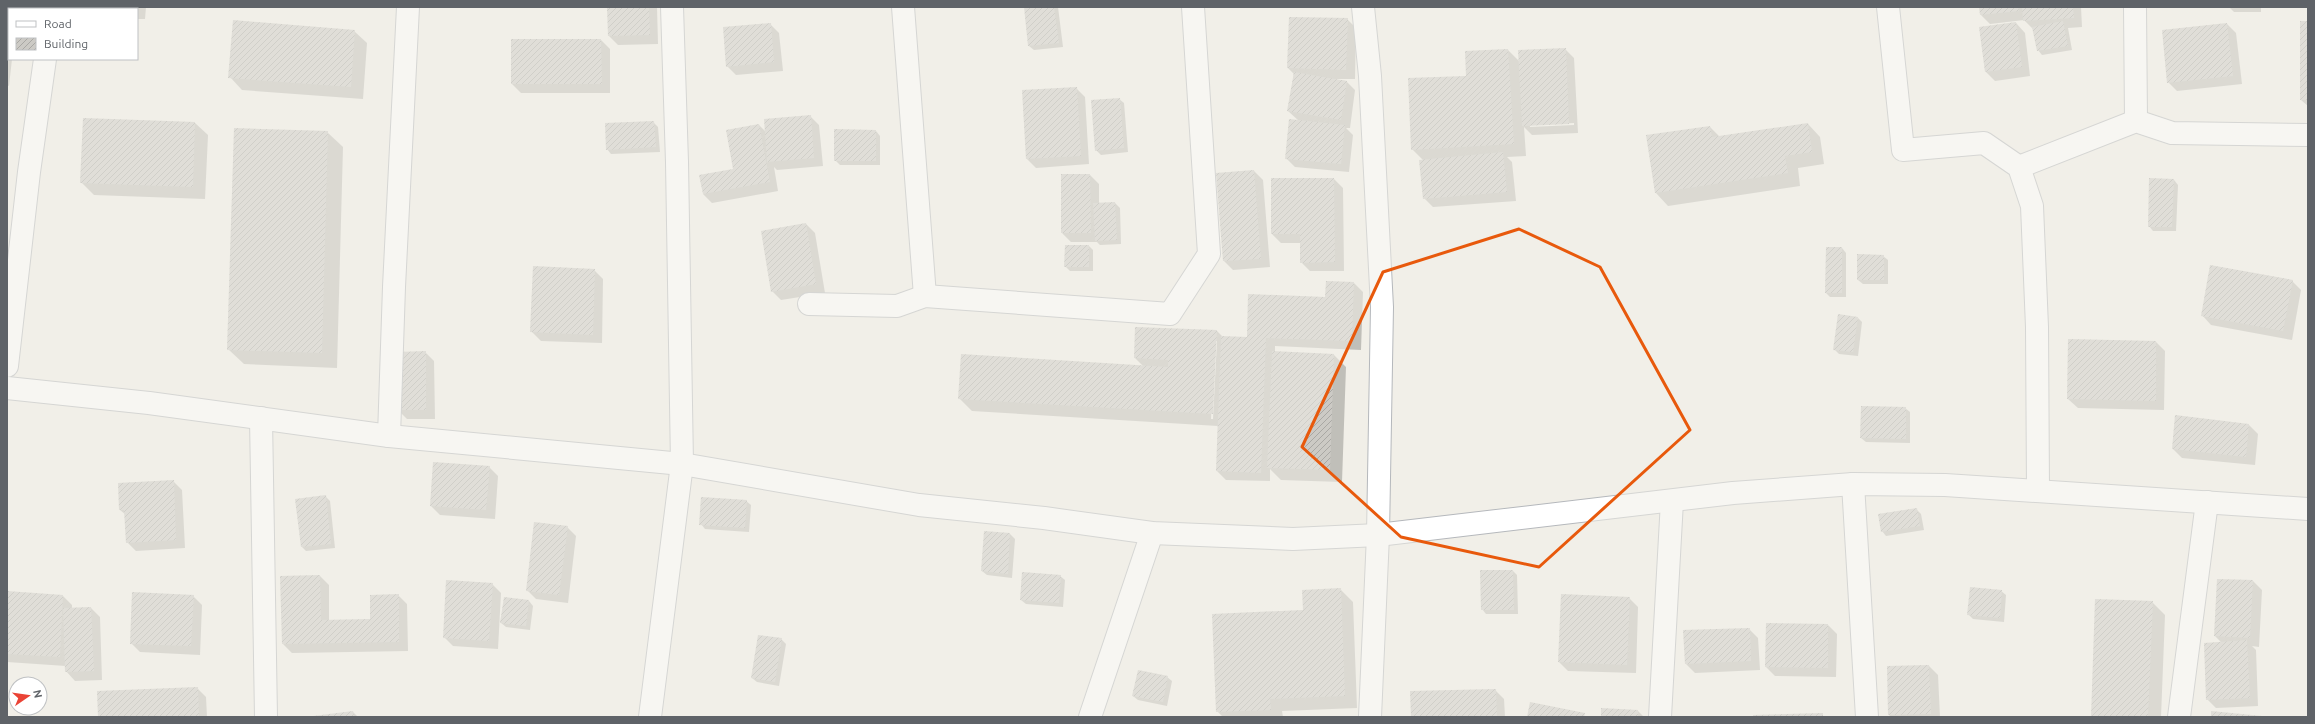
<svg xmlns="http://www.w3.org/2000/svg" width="2315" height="724" font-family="Ubuntu,sans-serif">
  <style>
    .shadow { fill: #0003; fill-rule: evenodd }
    .building { fill: url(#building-hatch) }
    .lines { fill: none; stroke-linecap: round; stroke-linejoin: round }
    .minor-casing { stroke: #b5b8bc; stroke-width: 24 }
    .minor { stroke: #fff; stroke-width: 22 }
    .marked { fill: none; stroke: #e8590c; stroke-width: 3; stroke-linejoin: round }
  </style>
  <defs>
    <pattern id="building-hatch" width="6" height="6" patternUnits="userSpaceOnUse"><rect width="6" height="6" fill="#cccac5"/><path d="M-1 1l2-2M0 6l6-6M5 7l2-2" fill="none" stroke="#a9a8a4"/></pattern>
  </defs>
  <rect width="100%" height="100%" fill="#f1efe8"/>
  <!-- shadow -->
  <g class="shadow">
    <polygon points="7,7 16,7 16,9 9,9 9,59 12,59 9,86 7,85"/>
    <polygon points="84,7 146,7 145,19 137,19 137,9 86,9"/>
    <polygon points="608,7 657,7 658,44 618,45 609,36"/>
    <polygon points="1025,7 1058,7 1063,47 1034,50 1029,46"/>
    <polygon points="1980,7 2081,7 2082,27 2068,28 2072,50 2042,55 2038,50 2033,29 2024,20 1990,24 1981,15"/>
    <polygon points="2229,7 2261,7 2261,12 2234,12"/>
    <polygon points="1347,19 1356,28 1355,79 1332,79 1346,81 1355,90 1350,128 1346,128 1353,135 1349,172 1295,167 1286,158 1299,121 1288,111 1294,74 1288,68"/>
    <polygon points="2308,22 2308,106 2301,100"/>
    <polygon points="2016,23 2025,33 2030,76 1995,81 1986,72"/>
    <polygon points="770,24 779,33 783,71 736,75 727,66"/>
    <polygon points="2227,24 2236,33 2242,84 2177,91 2168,82"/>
    <polygon points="354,31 367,43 363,99 242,90 230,77"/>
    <polygon points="601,40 610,49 610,93 521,93 512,84"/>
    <path d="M 1565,49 L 1574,58 L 1578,133 L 1532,135 L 1524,127 L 1526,156 L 1507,157 L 1512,162 L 1516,201 L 1433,207 L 1424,198 L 1423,160 L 1412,149 L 1467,77 L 1508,50 L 1520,62 ZM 1574,123 L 1574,125 L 1530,127 L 1530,125 Z"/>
    <polygon points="1076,88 1085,97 1089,164 1036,168 1027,159"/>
    <polygon points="1119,99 1124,103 1128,152 1101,155 1096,150"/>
    <polygon points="810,116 819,125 823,166 777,170 774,167 778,191 712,203 703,194 734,170 759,125 766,132"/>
    <polygon points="195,123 208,135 205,199 94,195 81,182"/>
    <polygon points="654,123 658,127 660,152 611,154 607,149"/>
    <polygon points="1808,124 1820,137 1824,164 1798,168 1800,186 1668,206 1656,193 1647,136 1710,127 1720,137"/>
    <polygon points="876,131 880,136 880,165 840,165 835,160"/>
    <polygon points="327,132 343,147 337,368 244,364 228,349"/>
    <polygon points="1254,171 1263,180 1270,267 1233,270 1224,261"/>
    <polygon points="1090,175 1099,184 1099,204 1115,203 1120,208 1121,244 1100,245 1097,242 1071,242 1062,233"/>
    <polygon points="1334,179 1343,188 1344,271 1310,271 1301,262 1301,243 1281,243 1272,234"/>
    <polygon points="2174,180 2178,185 2176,231 2153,231 2149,226"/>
    <polygon points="806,224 815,233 825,293 781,300 772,291"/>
    <polygon points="1089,246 1093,250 1093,271 1070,271 1065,266"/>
    <polygon points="1842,248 1846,253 1846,297 1830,297 1826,293"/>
    <polygon points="1883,256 1888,260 1888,284 1863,284 1858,280"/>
    <polygon points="594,270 603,279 602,343 541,341 532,332"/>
    <polygon points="2292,281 2301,290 2292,340 2211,325 2202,315"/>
    <path d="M 1354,283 L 1363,292 L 1361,350 L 1275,346 L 1275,352 L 1334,355 L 1346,367 L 1342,482 L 1281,480 L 1270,469 L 1270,481 L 1226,480 L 1217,471 L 1218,426 L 972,411 L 959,398 L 1143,366 L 1135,358 L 1217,331 L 1223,337 L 1248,338 ZM 1215,341 L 1217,341 L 1213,419 L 1211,419 Z"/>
    <polygon points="1858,318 1862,322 1858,356 1839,354 1835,350"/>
    <polygon points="2069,340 2156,342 2165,351 2164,410 2078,408 2068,399"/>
    <polygon points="425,352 434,361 435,419 407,419 398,410"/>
    <polygon points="1905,408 1910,412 1910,443 1866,442 1861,438"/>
    <polygon points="2249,425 2258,434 2255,465 2182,458 2173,449"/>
    <polygon points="489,467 498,476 495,519 440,515 431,506"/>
    <polygon points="173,481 182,490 185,548 136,551 127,542 126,515 120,510"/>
    <polygon points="325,496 330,501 335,548 306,551 302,547"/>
    <polygon points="746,501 751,505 749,532 705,529 701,524"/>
    <polygon points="1917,510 1921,514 1924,530 1886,536 1882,531"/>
    <polygon points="567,527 576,536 568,603 536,599 527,590"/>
    <polygon points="985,532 1010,534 1015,539 1012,578 987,575 982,571"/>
    <polygon points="1513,571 1517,575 1518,614 1486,614 1482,609"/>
    <polygon points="320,576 329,585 329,621 371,620 398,595 407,604 408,651 292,653 283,644"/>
    <polygon points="1060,576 1065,580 1063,607 1026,604 1021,600"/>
    <polygon points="2253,581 2262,590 2259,647 2252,646 2256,650 2258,706 2216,708 2207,699 2222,643 2215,636"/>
    <polygon points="492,584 501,593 498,649 453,646 444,637"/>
    <polygon points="1340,589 1353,602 1357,708 1282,711 1283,717 1223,717 1217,711 1304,611"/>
    <polygon points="2001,591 2006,595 2004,622 1973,619 1968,614"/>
    <polygon points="7,592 63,596 72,605 72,609 91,608 100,617 102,680 75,681 66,671 66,666 7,662"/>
    <polygon points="193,596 202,605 200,655 140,652 131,643"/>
    <polygon points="1629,598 1638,607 1636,673 1568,671 1559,662"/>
    <polygon points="529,601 533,606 530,630 506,627 500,622"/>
    <polygon points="2152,602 2165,615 2161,717 2092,717"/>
    <polygon points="1828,625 1837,634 1836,677 1775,676 1766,667"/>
    <polygon points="1749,629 1758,638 1760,670 1695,673 1686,664"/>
    <polygon points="781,639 786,644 779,686 757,682 752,678"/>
    <polygon points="1929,666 1938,675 1940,717 1891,717 1889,715 1888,667"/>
    <polygon points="1167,677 1172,681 1167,706 1138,700 1133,696"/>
    <polygon points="197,688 206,697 207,717 99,717"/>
    <polygon points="1495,690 1504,699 1505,717 1412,717"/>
    <polygon points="1602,710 1638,711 1644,717 1602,717"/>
    <polygon points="353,712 358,717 313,717"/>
  </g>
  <!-- building -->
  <g class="building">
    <polygon points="90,7 136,7 136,9"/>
    <polygon points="607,7 649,7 650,35 608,36"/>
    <polygon points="1024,7 1054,7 1059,43 1028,46"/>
    <polygon points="1979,7 2018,7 2019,11 1980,15"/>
    <polygon points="2022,7 2073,7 2074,18 2023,21"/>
    <polygon points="1289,17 1348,18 1346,70 1287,68"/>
    <polygon points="233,20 355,30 351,87 228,78"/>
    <polygon points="2063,21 2068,46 2037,51 2032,27"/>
    <rect x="2300" y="21" width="8" height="79"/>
    <polygon points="2016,22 2022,67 1985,72 1979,27"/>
    <polygon points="771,23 774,62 726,67 723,27"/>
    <polygon points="2227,23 2233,76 2167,83 2162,30"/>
    <polygon points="511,39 601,39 602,84 511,84"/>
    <polygon points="1566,48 1569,124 1522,126 1518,50"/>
    <polygon points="1508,49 1514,144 1411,150 1408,78 1466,76 1465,51"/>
    <polygon points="1294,72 1347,81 1341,120 1287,111"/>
    <polygon points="1077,87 1081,156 1026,159 1022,90"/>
    <polygon points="1120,98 1124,148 1095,151 1091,100"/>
    <polygon points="811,115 814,158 767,162 764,119"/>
    <polygon points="83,118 195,122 193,187 80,183"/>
    <polygon points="1289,119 1345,125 1341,164 1285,159"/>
    <polygon points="654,121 656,147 606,150 605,123"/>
    <polygon points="1808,123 1812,152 1785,156 1788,173 1655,193 1646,135 1710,126 1712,137"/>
    <polygon points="759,124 770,182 703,194 699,175 733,169 726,130"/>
    <polygon points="234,128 328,131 322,353 227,350"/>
    <polygon points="834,129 876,130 876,161 834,161"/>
    <polygon points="1503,152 1507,192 1423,199 1419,160"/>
    <polygon points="1254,170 1261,259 1223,261 1216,173"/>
    <polygon points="1061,174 1090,174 1091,233 1061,233"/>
    <polygon points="1271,178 1334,178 1335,262 1300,263 1300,234 1271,234"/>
    <polygon points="2149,178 2174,179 2172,227 2148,227"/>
    <polygon points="1115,202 1117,240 1095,241 1093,203"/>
    <polygon points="806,223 816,284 771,292 761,231"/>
    <polygon points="1065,245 1089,245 1089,267 1064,267"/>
    <polygon points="1826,247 1842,247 1842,293 1825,293"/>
    <polygon points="1857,254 1884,255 1884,280 1857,280"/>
    <polygon points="2210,265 2293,280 2283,331 2201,316"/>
    <polygon points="533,266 595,269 593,335 530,332"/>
    <polygon points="1326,281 1354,282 1352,341 1266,338 1261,473 1216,471 1221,336 1247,337 1248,294 1325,297"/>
    <polygon points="1838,314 1858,317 1853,352 1833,350"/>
    <polygon points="1135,327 1217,330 1213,414 958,399 961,354 1168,367 1168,360 1134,358"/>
    <polygon points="2068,339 2156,341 2156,401 2067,399"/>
    <polygon points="426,351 426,410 397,410 397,352"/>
    <polygon points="1272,351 1334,354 1330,470 1267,468"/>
    <polygon points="1861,406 1906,407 1906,439 1860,438"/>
    <polygon points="2175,415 2249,424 2246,457 2172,449"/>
    <polygon points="433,462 490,466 486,510 430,506"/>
    <polygon points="174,480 176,540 126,543 124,510 119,510 118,483"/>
    <polygon points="326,495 331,544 301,547 295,499"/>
    <polygon points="701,497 747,500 745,528 699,525"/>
    <polygon points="1917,508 1920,526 1881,532 1878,514"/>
    <polygon points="534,522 568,526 559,595 526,591"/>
    <polygon points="984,531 1010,533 1008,574 981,571"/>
    <polygon points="1480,570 1513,570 1514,610 1481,610"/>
    <polygon points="1022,572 1061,575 1059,603 1020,600"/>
    <polygon points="320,575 321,620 370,619 370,595 399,594 399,642 282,644 280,576"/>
    <polygon points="2217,579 2253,580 2250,638 2214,636"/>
    <polygon points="446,580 493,583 489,641 443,638"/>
    <polygon points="1970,587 2002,590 2000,618 1967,615"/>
    <polygon points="1341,588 1345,696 1270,699 1271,710 1216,712 1212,614 1303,610 1302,590"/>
    <polygon points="7,591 63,595 60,657 7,654"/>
    <polygon points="132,592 194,595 191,646 130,644"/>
    <polygon points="1561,594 1630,597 1627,665 1558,662"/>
    <polygon points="504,597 529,600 526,626 500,623"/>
    <polygon points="2095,599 2153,601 2148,717 2091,717"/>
    <polygon points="91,607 94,671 65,672 63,608"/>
    <polygon points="1766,623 1828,624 1828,668 1765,667"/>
    <polygon points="1750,628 1751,661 1685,664 1683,630"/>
    <polygon points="758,635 782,638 775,682 751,678"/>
    <polygon points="2247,640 2250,698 2206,700 2204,643"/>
    <polygon points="1929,665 1931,714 1888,715 1887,666"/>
    <polygon points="1138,670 1168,676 1163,702 1132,696"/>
    <polygon points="198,687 199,717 98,717 97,691"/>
    <polygon points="1496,689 1497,717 1411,717 1410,691"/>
    <polygon points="1530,702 1585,713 1584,717 1527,717"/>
    <polygon points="1601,708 1638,710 1638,717 1601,717"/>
    <polygon points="353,711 354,717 313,717 313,716"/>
    <polygon points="2211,711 2262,716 2262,717 2211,717"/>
    <polygon points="1823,713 1823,717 1753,717 1753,715"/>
  </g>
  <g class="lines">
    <defs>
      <g id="minor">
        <polyline points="903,7 925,296"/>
        <polyline points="1363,7 1370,76 1382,307 1378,535 1370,717"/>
        <polyline points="1888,7 1903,150 1984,143 2019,167 2032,206 2037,327 2038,491"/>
        <polyline points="2135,7 2136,121"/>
        <polyline points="52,9 52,7"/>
        <polyline points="2019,167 2136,121 2172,133 2308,135"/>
        <polyline points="809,304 897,306 925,296 1170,314 1209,254 1193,7"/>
        <polyline points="7,366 29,172 45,59"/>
        <polyline points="7,388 149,403 389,436 682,464 919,505 1044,518 1152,533 1293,539 1378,535 1733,493 1853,484 1945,485 2308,509"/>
        <polyline points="261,418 266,717"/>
        <polyline points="389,436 394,287 408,7"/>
        <polyline points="1853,484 1867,717"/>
        <polyline points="650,717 682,464 677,162 672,7"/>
        <polyline points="1090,717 1152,533"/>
        <polyline points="1660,717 1672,501"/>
        <polyline points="2179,717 2207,502"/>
      </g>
    </defs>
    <!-- minor casing -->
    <use href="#minor" class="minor-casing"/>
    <!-- minor -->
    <use href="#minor" class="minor"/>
  </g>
  <!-- marked area -->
  <path d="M0 0H2315V724H0ZM 1519,229 L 1600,267 L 1690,430 L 1539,567 L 1401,537 L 1302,447 L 1383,272 Z" fill="#f1efe8" fill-opacity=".55" fill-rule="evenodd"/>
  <path class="marked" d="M 1519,229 L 1600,267 L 1690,430 L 1539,567 L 1401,537 L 1302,447 L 1383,272 Z"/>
  <!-- border -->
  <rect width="2315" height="724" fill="none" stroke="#5f6368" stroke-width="16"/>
  <!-- legend -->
  <rect x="8" y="8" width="130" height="52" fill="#ffffff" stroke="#bfc1c3"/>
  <rect x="16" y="21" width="20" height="6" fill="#ffffff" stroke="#bfc1c3"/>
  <text x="44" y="28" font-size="12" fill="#5f6368">Road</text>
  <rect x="16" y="38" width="20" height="12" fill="url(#building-hatch)" stroke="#bfc1c3"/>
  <text x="44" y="48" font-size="12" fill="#5f6368">Building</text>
  <!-- north arrow -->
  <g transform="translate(28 696) rotate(77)"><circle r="19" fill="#ffffff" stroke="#bfc1c3"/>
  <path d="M0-3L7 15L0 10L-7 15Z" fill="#ea4335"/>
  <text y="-6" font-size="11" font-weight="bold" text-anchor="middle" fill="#5f6368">N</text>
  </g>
</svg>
